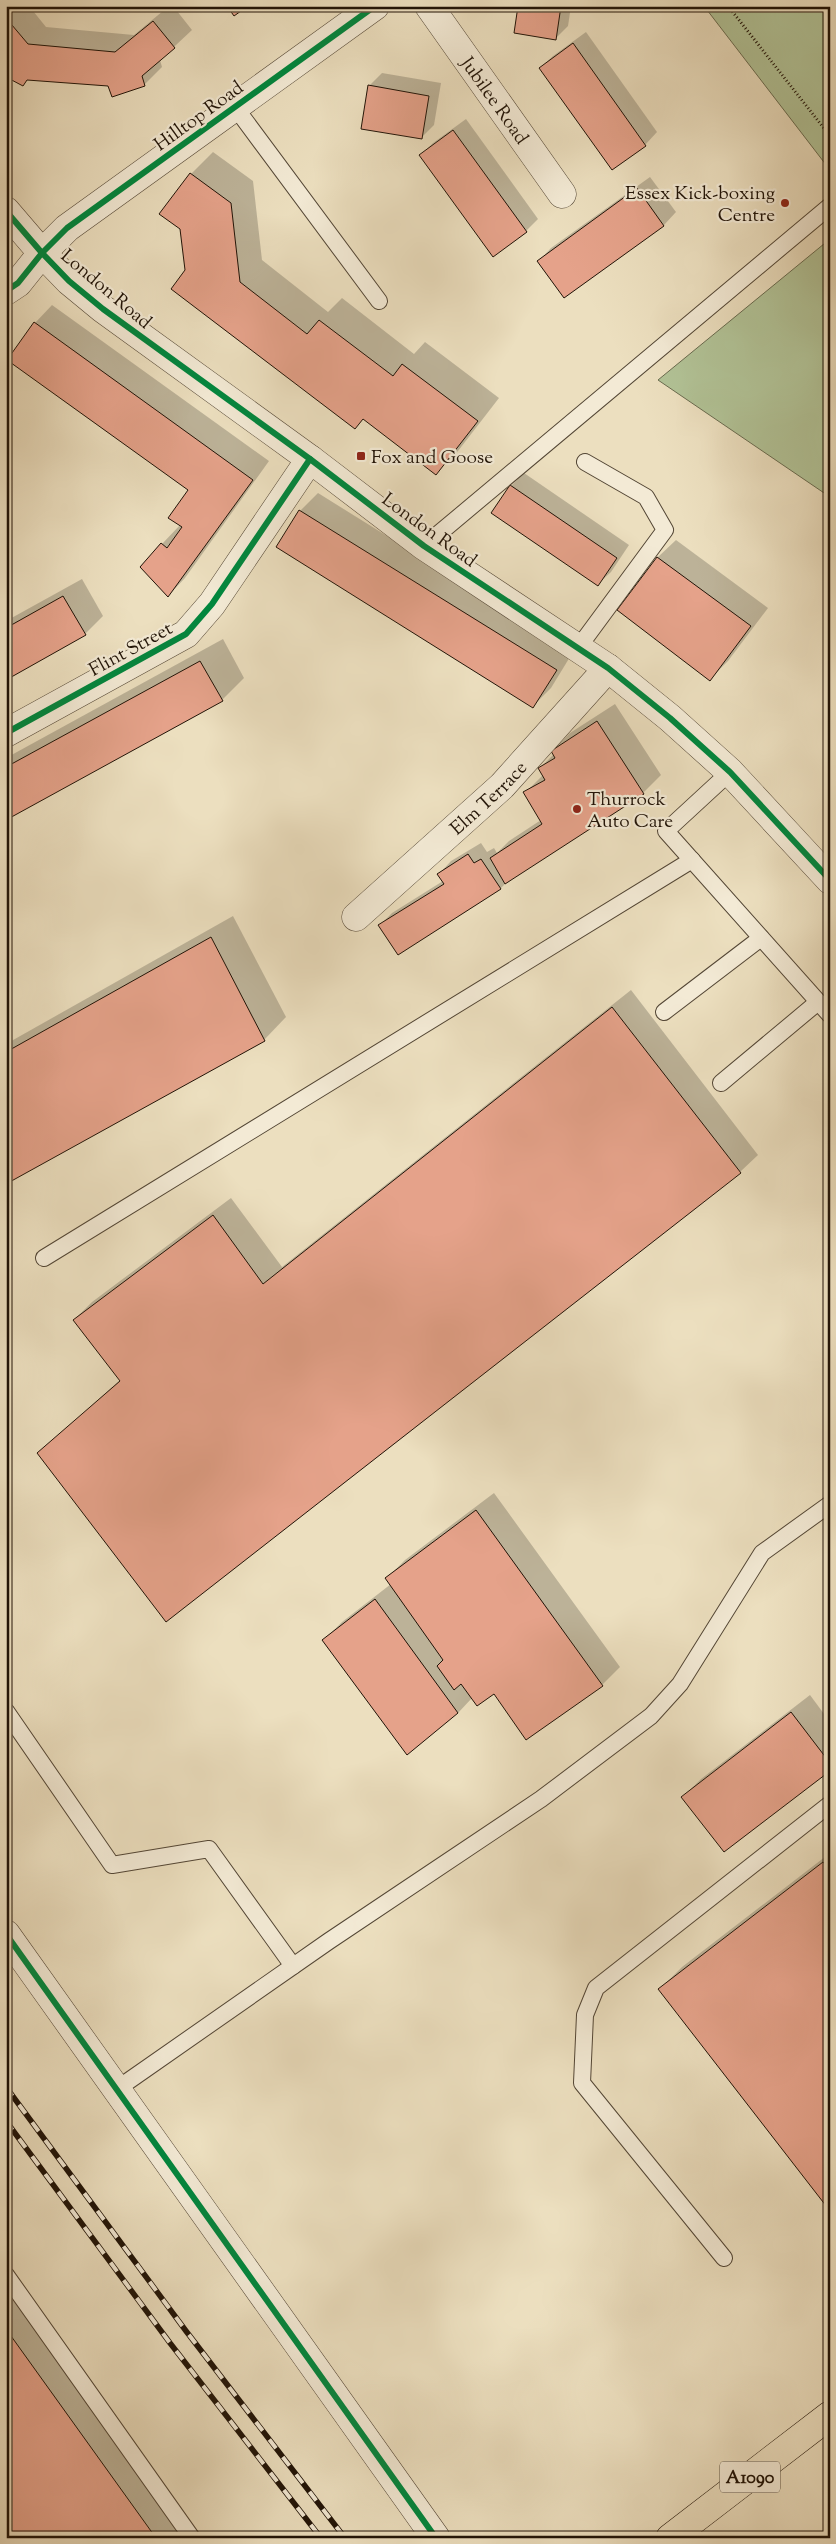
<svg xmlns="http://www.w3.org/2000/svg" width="836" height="2544" font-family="'Sorts Mill Goudy',serif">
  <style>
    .green { fill: #b2c397; stroke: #696b4f }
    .shadow { fill: #0003 }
    .building { fill: #e5a28a; stroke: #201307 }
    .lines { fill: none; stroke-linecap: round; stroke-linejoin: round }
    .service-casing { stroke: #534635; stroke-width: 18 }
    .minor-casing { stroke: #534635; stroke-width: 29 }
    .tertiary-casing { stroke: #534635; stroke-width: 29 }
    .primary-casing { stroke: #201307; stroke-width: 29 }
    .path { stroke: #201307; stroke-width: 3; stroke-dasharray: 1 2.5; stroke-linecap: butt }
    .service { stroke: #f3ead5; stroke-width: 16 }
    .minor { stroke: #f3ead5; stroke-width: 28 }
    .tertiary { stroke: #f3ead5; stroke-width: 28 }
    .primary { stroke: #ecdfbf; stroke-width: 28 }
    .rail-casing { stroke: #201307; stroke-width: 5.5 }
    .rail { stroke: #f3ead5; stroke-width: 4; stroke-dasharray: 11; stroke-linecap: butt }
    .cycleway-casing { stroke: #f3ead5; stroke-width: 9 }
    .cycleway { stroke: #00873e; stroke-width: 6 }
    .poi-dot { fill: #8f2418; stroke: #f3ead5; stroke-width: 2 }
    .labels { text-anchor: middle; stroke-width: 4.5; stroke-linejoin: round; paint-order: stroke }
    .shield { fill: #f3ead5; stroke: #5f5445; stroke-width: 1 }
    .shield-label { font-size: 18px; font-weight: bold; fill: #201307 }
    .street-label { font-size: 19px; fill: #201307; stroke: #f3ead5 }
    .poi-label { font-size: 19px; fill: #201307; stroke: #f3ead5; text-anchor: start }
  </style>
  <rect width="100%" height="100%" fill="#ecdfbf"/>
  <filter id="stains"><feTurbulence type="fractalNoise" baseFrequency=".004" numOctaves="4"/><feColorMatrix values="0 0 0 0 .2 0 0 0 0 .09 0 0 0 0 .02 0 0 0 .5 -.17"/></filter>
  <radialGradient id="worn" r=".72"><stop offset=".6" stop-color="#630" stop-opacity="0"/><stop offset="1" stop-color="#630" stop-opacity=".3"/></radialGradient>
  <!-- green -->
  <g class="green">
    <polygon points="704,6 830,6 830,170"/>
    <polygon points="830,239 830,497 658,380"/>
  </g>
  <!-- shadow -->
  <g class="shadow">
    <polygon points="6,6 29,6 46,27 134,35 169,6 173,6 192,30 160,60 162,67 144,85 109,85 29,78 23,85 6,76"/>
    <polygon points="519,6 571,6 568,26 556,38"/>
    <polygon points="586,32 657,132 645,145 540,68 553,56"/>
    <polygon points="382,73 441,83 434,125 421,138 369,86"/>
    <polygon points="466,119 538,219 526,231 421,155 433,143"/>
    <polygon points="213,152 253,181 262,260 328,312 342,298 414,354 425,342 499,398 458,451 436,473 364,418 355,428 187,271 181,229 161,214 191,174"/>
    <polygon points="650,177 676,212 664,225 565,297 539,261 551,248"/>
    <polygon points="52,305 269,461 185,578 168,596 162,544 180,525 190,489 35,323"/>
    <polygon points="524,473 629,545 611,572 598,584 493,512 511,486"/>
    <polygon points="318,493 573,652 551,688 533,706 278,547 300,511"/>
    <polygon points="676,540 768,608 728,661 710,679 618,610 658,557"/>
    <polygon points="82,579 103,616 85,634 6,679 6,621"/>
    <polygon points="223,639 244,678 222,700 6,819 6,758"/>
    <polygon points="615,704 661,775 643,793 509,880 501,888 398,953 380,925 392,913 443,881 439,874 451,861 481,843 487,852 494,848 497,853 509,841 541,820 525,793 543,775 539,769 554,754 552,751 570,733"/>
    <polygon points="233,916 286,1017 264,1040 6,1183 6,1044"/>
    <polygon points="631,990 758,1155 740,1172 39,1453 121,1379 74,1320 92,1302 231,1198 282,1267"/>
    <polygon points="494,1493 620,1667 602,1685 494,1692 472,1698 458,1713 324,1640 342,1622 391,1584 387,1578 405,1560"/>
    <polygon points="810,1695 830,1722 830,1769 683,1797 701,1779"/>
    <polygon points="830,1853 830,2209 660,1989 682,1967"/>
    <polygon points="6,2276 193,2538 6,2538"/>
  </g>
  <!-- building -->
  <g class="building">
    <polygon points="227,6 248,6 234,16"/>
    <polygon points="518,6 561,6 556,40 514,33"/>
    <polygon points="6,18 28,44 115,52 153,21 175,48 142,76 145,86 112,97 108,86 27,80 23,86 6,77"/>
    <polygon points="573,43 646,146 612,170 539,68"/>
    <polygon points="368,85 429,96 422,139 361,129"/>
    <polygon points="453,130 527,232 493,257 419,155"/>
    <polygon points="190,173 231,203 240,282 307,334 319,320 393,376 402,364 478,421 436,475 363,419 355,429 171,289 185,270 180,229 159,214"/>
    <polygon points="637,188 664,226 564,298 537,261"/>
    <polygon points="34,322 253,480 168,597 140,567 161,543 167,548 182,527 168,518 188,490 7,360"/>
    <polygon points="510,485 617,558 598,586 491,513"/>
    <polygon points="299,510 557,670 533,708 276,547"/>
    <polygon points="657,557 751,626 710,681 617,610"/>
    <polygon points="63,596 86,635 6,680 6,628"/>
    <polygon points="200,661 223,701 6,820 6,767"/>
    <polygon points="597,721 644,794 505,884 490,858 542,824 523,792 545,780 538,768 555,758 551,751"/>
    <polygon points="468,854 474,863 481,859 501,889 398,955 378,925 444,884 437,874"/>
    <polygon points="211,937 265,1041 6,1184 6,1052"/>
    <polygon points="612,1007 741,1173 166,1622 37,1453 120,1381 73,1320 213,1215 263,1284"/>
    <polygon points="476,1510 603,1686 526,1740 494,1694 477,1706 461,1684 454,1690 437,1666 443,1660 385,1578"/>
    <polygon points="375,1599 458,1713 407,1755 322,1640"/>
    <polygon points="791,1712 830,1763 830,1771 724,1852 681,1797"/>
    <polygon points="823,1862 830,1870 830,2211 658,1989"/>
    <polygon points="6,2329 156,2538 6,2538"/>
  </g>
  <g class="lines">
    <defs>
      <g id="service">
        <polyline points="235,107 379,301"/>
        <polyline points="424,546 830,206"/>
        <polyline points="578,648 665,530 646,497 585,462"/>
        <polyline points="730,772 666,831 830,1015"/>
        <polyline points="664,1012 761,938"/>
        <polyline points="721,1083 818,1002"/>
        <polyline points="44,1258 692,860"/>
        <polyline points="6,1711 112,1865 209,1849 293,1966"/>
        <polyline points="117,2089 329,1941 541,1799 651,1716 680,1684 762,1553 830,1504"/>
        <polyline points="724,2258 582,2083 585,2015 596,1988 830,1804"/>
        <polyline points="6,2275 192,2538"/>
      </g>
      <g id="minor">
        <path id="s1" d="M 429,6 L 562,194"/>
        <polyline points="6,291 18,283 42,253 67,228 375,6"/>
        <polyline points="6,733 186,634 212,604 310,459"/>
        <path id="s2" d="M 356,917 L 502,786 L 608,668"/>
        <polyline points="6,1934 436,2538"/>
      </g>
      <polyline id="tertiary" points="6,211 42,253 69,281 103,309 310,459 424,546 608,668 670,718 730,772 830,880"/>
      <polyline id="primary" points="670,2538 830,2415"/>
    </defs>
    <!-- service casing -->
    <use href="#service" class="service-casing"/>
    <!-- minor casing -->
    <use href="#minor" class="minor-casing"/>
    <!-- tertiary casing -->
    <use href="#tertiary" class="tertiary-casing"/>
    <!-- primary casing -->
    <use href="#primary" class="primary-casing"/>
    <!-- path -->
    <polyline class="path" points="728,6 830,136"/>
    <!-- service -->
    <use href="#service" class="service"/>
    <!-- minor -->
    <use href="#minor" class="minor"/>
    <!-- tertiary -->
    <use href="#tertiary" class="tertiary"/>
    <!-- primary -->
    <use href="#primary" class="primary"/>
    <defs>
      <g id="rail">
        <polyline points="6,2087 186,2331 345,2538"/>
        <polyline points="6,2121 170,2343 321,2538"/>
      </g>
    </defs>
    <!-- rail casing -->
    <use href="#rail" class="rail-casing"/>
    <!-- rail -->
    <use href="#rail" class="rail"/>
    <defs>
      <g id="cycleway">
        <polyline points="6,211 42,253 69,281 103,309 310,459 424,546 608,668 670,718 730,772 830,880"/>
        <polyline points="6,291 18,283 42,253 67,228 375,6"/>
        <polyline points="6,733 186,634 212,604 310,459"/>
        <polyline points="6,1934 436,2538"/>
      </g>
    </defs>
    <!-- cycleway casing -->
    <use href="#cycleway" class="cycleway-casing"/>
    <!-- cycleway -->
    <use href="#cycleway" class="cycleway"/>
  </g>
  <!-- markers -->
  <g class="poi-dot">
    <circle cx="785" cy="203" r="5"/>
    <rect x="356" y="451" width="10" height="10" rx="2.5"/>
    <circle cx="577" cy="809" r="5"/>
  </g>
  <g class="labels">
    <!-- shield labels -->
    <rect class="shield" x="720" y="2461.5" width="60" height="31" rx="4"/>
    <g class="shield-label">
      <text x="750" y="2483">A1090</text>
    </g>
    <!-- street labels -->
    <g class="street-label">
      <text dy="7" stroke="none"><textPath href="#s1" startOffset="115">Jubilee Road</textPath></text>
      <text transform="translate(198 115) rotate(-36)" y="7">Hilltop Road</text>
      <text transform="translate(107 288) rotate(40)" y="7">London Road</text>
      <text transform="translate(430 529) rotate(36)" y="7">London Road</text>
      <text transform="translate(130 648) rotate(-29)" y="7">Flint Street</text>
      <text dy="7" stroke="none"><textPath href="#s2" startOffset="178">Elm Terrace</textPath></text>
    </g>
    <!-- poi labels -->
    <g class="poi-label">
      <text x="775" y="199" text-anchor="end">Essex Kick-boxing<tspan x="775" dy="22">Centre</tspan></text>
      <text x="371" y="463">Fox and Goose</text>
      <text x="587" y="805">Thurrock<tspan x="587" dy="22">Auto Care</tspan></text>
    </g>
  </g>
  <!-- margin -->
  <rect width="836" height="2544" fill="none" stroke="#ecdfbf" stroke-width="25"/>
  <rect x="8" y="8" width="821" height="2529" fill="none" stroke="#201307" stroke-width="2.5"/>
  <rect x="12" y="12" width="811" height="2519" fill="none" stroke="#201307"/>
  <rect width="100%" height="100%" filter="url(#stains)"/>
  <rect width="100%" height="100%" fill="url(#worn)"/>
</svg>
